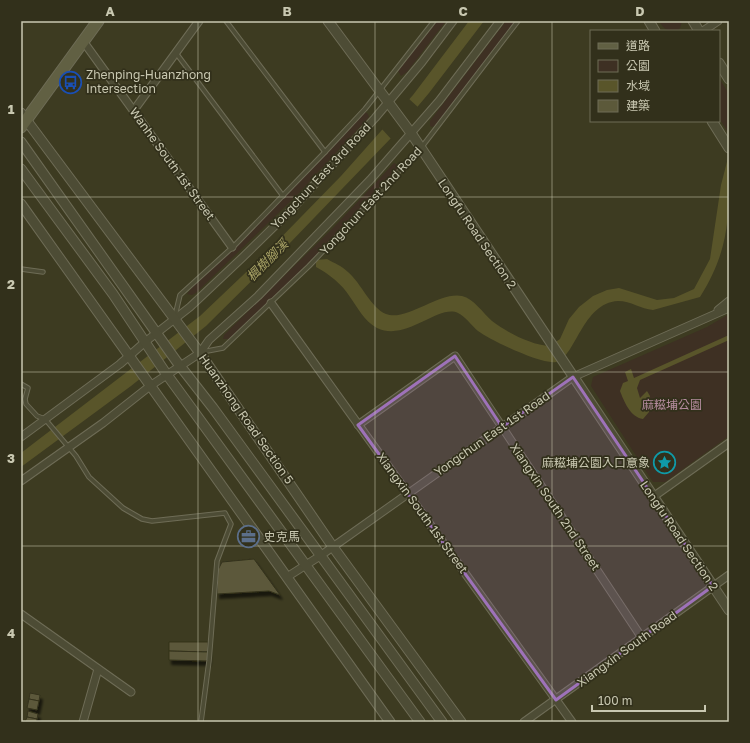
<svg xmlns="http://www.w3.org/2000/svg" width="750" height="743" font-family="'Golos Text','Noto Sans TC',sans-serif">
  <style>
    .green { fill: #3e3023 }
    .water { fill: #59552a }
    .pier { fill: #3d3b21 }
    .building { fill: #5c593a; stroke: #34321c; filter: url(#shadow) }
    .lines { fill: none; stroke-linecap: round; stroke-linejoin: round }
    .service-casing { stroke: #6e6c56; stroke-width: 5.5 }
    .minor-casing { stroke: #6e6c56; stroke-width: 9 }
    .tertiary-casing { stroke: #6e6c56; stroke-width: 11 }
    .secondary-casing { stroke: #6e6c56; stroke-width: 13 }
    .service { stroke: #4d4c35; stroke-width: 3.5 }
    .minor { stroke: #4d4c35; stroke-width: 7 }
    .tertiary { stroke: #4d4c35; stroke-width: 9 }
    .secondary { stroke: #616043; stroke-width: 11 }
    .marked { fill: #9e72b9; fill-opacity: 0.2; stroke: #9e72b9; stroke-width: 3; stroke-linejoin: round }
    .grid { fill: none; stroke: #c9c8b1; stroke-width: 1; stroke-opacity: 0.55 }
    .labels { text-anchor: middle; stroke-width: 3.5; stroke-linejoin: round; paint-order: stroke }
    .poi-label { font-size: 12px; fill: #c9c8b1; stroke: #32301b; text-anchor: start }
    .street-label { font-size: 12px; fill: #c9c8b1; stroke: #32301b }
    .park-label { font-size: 12px; fill: #b58c9e; stroke: #32301b }
    .water-label { font-size: 13px; font-style: italic; fill: #aaa467; stroke: #32301b }
    .neatline { fill: none; stroke: #c9c8b1; stroke-width: 1.5 }
    .grid-label { font-size: 13px; text-anchor: middle; font-weight: bold; fill: #c9c8b1 }
  </style>
  <defs>
    <filter id="shadow"><feDropShadow dx="2.5" dy="4.5" stdDeviation="1" flood-color="#0009"/></filter>
  </defs>
  <rect width="100%" height="100%" fill="#3d3b21"/>
  <!-- green -->
  <g class="green">
    <polygon points="437,21 446,21 407,72 401,76 398,71 401,67"/>
    <polygon points="506,21 516,21 459,98 436,125 432,127 430,126 430,121"/>
    <path d="M 659,21 L 682,21 L 680,28 L 678,30 C 668,33 664,29 659,21 Z"/>
    <polygon points="719,78 729,94 729,134 719,118"/>
    <polygon points="365,112 368,114 369,117 298,194 196,293 192,295 187,294 194,285 267,215"/>
    <polygon points="394,163 398,165 397,170 317,255 229,339 223,339 224,335 333,228"/>
    <polygon points="729,314 729,436 665,482 653,482 591,386 593,377 707,327"/>
  </g>
  <!-- water -->
  <g class="water">
    <polygon points="469,21 484,21 429,93 393,136 288,245 206,326 131,386 21,467 21,453 200,316 259,260 341,176 413,95"/>
    <path d="M 729,154 C 729,211 732,246 700,297 L 653,310 C 641,309 631,301 618,301 C 582,303 576,357 556,362 C 542,365 490,340 478,331 C 472,326 465,316 458,313 C 438,304 407,342 377,328 C 364,321 358,308 350,297 C 342,284 329,274 316,267 L 316,260 L 327,259 C 334,263 342,266 348,272 C 361,283 371,308 386,314 C 406,322 440,291 462,296 C 474,299 483,313 492,321 C 508,333 531,345 550,346 L 560,339 L 569,319 L 579,307 L 593,296 L 607,290 L 619,288 L 657,300 L 674,298 L 694,289 L 710,259 L 721,185 Z"/>
    <path d="M 729,335 L 729,340 L 640,380 L 637,388 L 640,398 L 647,391 L 650,396 L 649,412 L 643,419 C 630,417 624,401 620,391 L 623,383 L 628,381 L 625,372 L 631,369 L 634,378 Z"/>
  </g>
  <!-- pier -->
  <polygon class="pier" points="408,98 419,108 392,140 381,128"/>
  <!-- building -->
  <g class="building">
    <polygon points="254,559 280,595 269,591 217,594 218,570 222,562"/>
    <polygon points="169,642 208,642 208,652 169,651"/>
    <polygon points="169,651 208,652 208,661 169,660"/>
    <polygon points="30,693 40,695 39,701 29,699"/>
    <polygon points="29,699 39,701 37,710 27,708"/>
    <polygon points="28,711 38,714 37,719 27,717"/>
    <polygon points="27,717 37,719 36,722 25,722"/>
  </g>
  <g class="lines">
    <defs>
      <g id="service">
        <polyline points="226,21 325,152"/>
        <polyline points="176,53 283,196"/>
        <polyline points="21,269 43,272"/>
        <polyline points="175,316 180,295 235,245 325,152 365,109 434,21"/>
        <polyline points="202,352 223,348 309,266 421,148 518,21"/>
        <polyline points="21,384 28,388 25,399 26,404 37,416 45,419 76,456 89,477 123,508 142,519 152,521 225,513 231,524 217,561 209,661 201,722"/>
      </g>
      <g id="minor">
        <polyline points="703,31 718,21"/>
        <polyline points="83,41 232,247"/>
        <polyline points="134,110 199,21"/>
        <polyline points="271,303 572,722"/>
        <polyline points="718,310 729,301"/>
        <polyline points="358,425 455,356 642,638"/>
        <polyline points="21,437 120,364 145,342 190,307 243,257 293,208 375,118 422,62 453,21"/>
        <polyline points="21,481 103,423 150,386 200,353 209,340 258,296 370,180 439,101 500,21"/>
        <polyline points="653,497 729,443"/>
        <polyline points="287,577 320,556 573,377 729,308"/>
        <polyline points="21,614 131,692"/>
        <polyline points="83,722 98,669"/>
        <polyline points="524,722 729,575"/>
      </g>
      <g id="tertiary">
        <polyline points="328,21 411,133 729,610"/>
        <polyline points="649,21 655,31"/>
        <polyline points="693,21 699,31"/>
        <polyline points="719,63 729,79"/>
        <polyline points="21,113 200,353 333,547 461,722"/>
        <polyline points="712,121 729,148"/>
        <polyline points="21,142 177,362 213,408 442,722"/>
        <polyline points="21,169 113,294 165,372 420,722"/>
        <polyline points="21,204 390,722"/>
      </g>
      <polyline id="secondary" points="21,127 98,21"/>
    </defs>
    <!-- service casing -->
    <use href="#service" class="service-casing"/>
    <!-- minor casing -->
    <use href="#minor" class="minor-casing"/>
    <!-- tertiary casing -->
    <use href="#tertiary" class="tertiary-casing"/>
    <!-- secondary casing -->
    <use href="#secondary" class="secondary-casing"/>
    <!-- service -->
    <use href="#service" class="service"/>
    <!-- minor -->
    <use href="#minor" class="minor"/>
    <!-- tertiary -->
    <use href="#tertiary" class="tertiary"/>
    <!-- secondary -->
    <use href="#secondary" class="secondary"/>
  </g>
  <!-- marked area -->
  <path class="marked" d="M 455,356 L 502,427 L 573,377 L 713,586 L 556,700 L 358,425 Z"/>
  <!-- grid -->
  <path class="grid" d="M 198,21 L 198,722M 375,21 L 375,722M 552,21 L 552,722M 21,197 L 729,197M 21,372 L 729,372M 21,546 L 729,546"/>
  <!-- icons -->
  <defs>
    <symbol id="bus-ring" viewBox="-11 -11 22 22"><circle r="9.5" fill="#32301b" stroke="#1a4fb4" stroke-width="1.5"/><path d="M-5-6H5V4H4V6H2V4H-2V6H-4V4H-5ZM-3.5-4V0h7V-4ZM-3.5 1.2v1.5H-2V1.2ZM2 1.2v1.5H3.5V1.2Z" fill="#1a4fb4"/></symbol>
    <symbol id="sight-ring" viewBox="-11 -11 22 22"><circle r="9.5" fill="#32301b" stroke="#0f9aa8" stroke-width="1.5"/><path d="M0-6L1.8-2.2L6-1.7L2.9 1.2L3.7 5.4L0 3.3L-3.7 5.4L-2.9 1.2L-6-1.7L-1.8-2.2Z" fill="#0f9aa8"/></symbol>
    <symbol id="office-ring" viewBox="-11 -11 22 22"><circle r="9.5" fill="#32301b" stroke="#5c6f8a" stroke-width="1.5"/><path d="M-6-3h4V-5.5h4V-3h4V5H-6ZM-1-4.5V-3h2v-1.5ZM-6 0V1H6V0Z" fill="#5c6f8a"/></symbol>
  </defs>
  <g fill-rule="evenodd">
    <use href="#bus-ring" x="58" y="70" width="25" height="25"/>
    <use href="#sight-ring" x="652" y="450" width="25" height="25"/>
    <use href="#office-ring" x="236" y="524" width="25" height="25"/>
  </g>
  <g class="labels">
    <!-- poi labels -->
    <g class="poi-label">
      <text x="86" y="79">Zhenping-Huanzhong<tspan x="86" dy="14">Intersection</tspan></text>
      <text x="650" y="467" text-anchor="end">麻糍埔公園入口意象</text>
      <text x="264" y="541">史克馬</text>
    </g>
    <!-- street labels -->
    <g class="street-label">
      <text transform="translate(172 164) rotate(54)" y="4">Wanhe South 1st Street</text>
      <text transform="translate(321 176) rotate(-47)" y="4">Yongchun East 3rd Road</text>
      <text transform="translate(371 201) rotate(-47)" y="4">Yongchun East 2nd Road</text>
      <text transform="translate(477 234) rotate(56)" y="4">Longfu Road Section 2</text>
      <text transform="translate(246 419) rotate(55)" y="4">Huanzhong Road Section 5</text>
      <text transform="translate(492 434) rotate(-35)" y="4">Yongchun East 1st Road</text>
      <text transform="translate(555 507) rotate(56)" y="4">Xiangxin South 2nd Street</text>
      <text transform="translate(422 513) rotate(54)" y="4">Xiangxin South 1st Street</text>
      <text transform="translate(679 536) rotate(56)" y="4">Longfu Road Section 2</text>
      <text transform="translate(627 649) rotate(-36)" y="4">Xiangxin South Road</text>
    </g>
    <!-- park labels -->
    <g class="park-label">
      <text x="672" y="409">麻糍埔公園</text>
    </g>
    <!-- water labels -->
    <g class="water-label">
      <text transform="translate(267 260) rotate(-45)" y="5">楓樹腳溪</text>
    </g>
  </g>
  <!-- border -->
  <rect width="750" height="743" fill="none" stroke="#32301b" stroke-width="44"/>
  <!-- legend -->
  <rect x="590" y="30" width="130" height="92" fill="#32301b" stroke="#6e6d57"/>
  <rect x="598" y="43" width="20" height="6" fill="#616043" stroke="#6e6d57"/>
  <text x="626" y="50" font-size="12" fill="#c9c8b1">道路</text>
  <rect x="598" y="60" width="20" height="12" fill="#3e3023" stroke="#6e6d57"/>
  <text x="626" y="70" font-size="12" fill="#c9c8b1">公園</text>
  <rect x="598" y="80" width="20" height="12" fill="#59552a" stroke="#6e6d57"/>
  <text x="626" y="90" font-size="12" fill="#c9c8b1">水域</text>
  <rect x="598" y="100" width="20" height="12" fill="#5c593a" stroke="#6e6d57"/>
  <text x="626" y="110" font-size="12" fill="#c9c8b1">建築</text>
  <!-- scale -->
  <path d="M592 705v6h113v-6" fill="none" stroke="#c9c8b1" stroke-width="2"/>
  <text x="598" y="705" font-size="12" fill="#c9c8b1" stroke="#32301b" stroke-width="3" paint-order="stroke">100 m</text>
  <rect x="22" y="22" width="706" height="699" class="neatline"/>
  <g class="grid-label">
    <text x="110" y="16">A</text>
    <text x="287" y="16">B</text>
    <text x="463" y="16">C</text>
    <text x="640" y="16">D</text>
    <text x="11" y="114">1</text>
    <text x="11" y="289">2</text>
    <text x="11" y="463">3</text>
    <text x="11" y="638">4</text>
  </g>
</svg>
